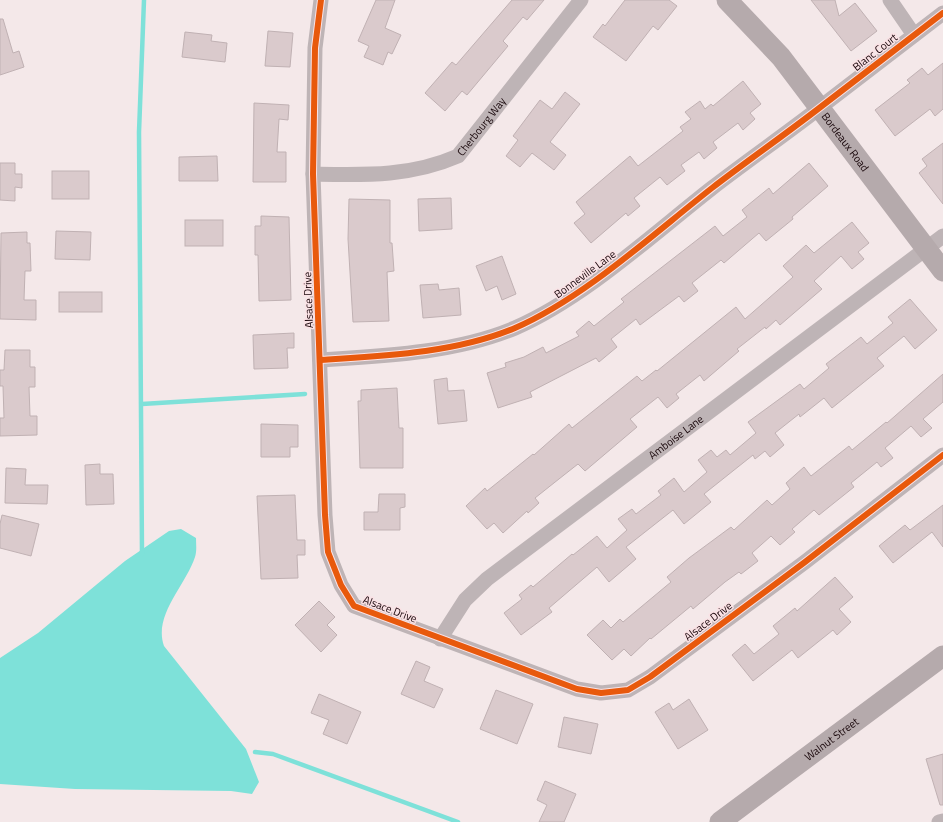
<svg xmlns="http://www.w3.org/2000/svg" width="943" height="822" font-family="'Titillium Web',sans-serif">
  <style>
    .water { fill: #7ee1d9 }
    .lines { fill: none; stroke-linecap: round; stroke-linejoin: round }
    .stream { stroke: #7ee1d9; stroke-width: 4.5 }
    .building { fill: #dacacc; stroke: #c0b1b3 }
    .street { stroke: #beb4b6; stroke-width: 15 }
    .secondary { stroke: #b5aaac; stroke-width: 21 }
    .cycleway-casing { stroke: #fae2e5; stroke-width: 8 }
    .cycleway { stroke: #e8590c; stroke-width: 6 }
    .labels { text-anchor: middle; stroke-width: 3; stroke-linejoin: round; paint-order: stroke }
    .street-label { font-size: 11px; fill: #170509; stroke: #fae2e5 }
  </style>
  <rect width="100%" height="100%" fill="#f4e8e9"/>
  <!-- water -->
  <path class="water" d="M 181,529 L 196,538 C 196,544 197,551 195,557 C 186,585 153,615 164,646 L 246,749 L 259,782 L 252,794 L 231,791 L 75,789 L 0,784 L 0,658 L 38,633 L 125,561 L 169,531 Z"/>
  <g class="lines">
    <!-- stream -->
    <g class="stream">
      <polyline points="142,404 305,394"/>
      <polyline points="142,554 139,132 144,0"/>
      <polyline points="255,752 273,754 458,822"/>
    </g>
  </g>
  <!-- building -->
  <g class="building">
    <polygon points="376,0 395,0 385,28 401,35 392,54 388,52 383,65 364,57 369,46 358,41"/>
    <polygon points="512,0 544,0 527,20 523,17 503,41 508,46 467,95 462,91 445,111 425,93 452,62 456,65"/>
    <polygon points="625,0 669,0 677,6 658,30 653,26 626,61 593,37 603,24 605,26"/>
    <polygon points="811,0 835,0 839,16 855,3 877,31 851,51"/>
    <polygon points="0,19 3,19 13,53 19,51 24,67 0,75"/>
    <polygon points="268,31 293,33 290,67 265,66"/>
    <polygon points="185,32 212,35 211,41 227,43 225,62 182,57"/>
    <polygon points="943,63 943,109 935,116 930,109 895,136 875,110 910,83 907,80 922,68 928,75"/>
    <polygon points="743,81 761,104 750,113 755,119 743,130 738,123 713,142 717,148 704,159 699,152 681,165 685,171 667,185 660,177 634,198 640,206 628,216 626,213 591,243 574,223 585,214 576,202 630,156 638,166 683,131 680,127 691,119 685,112 700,101 705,109 711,104 713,106"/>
    <polygon points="565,92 580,104 550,142 566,155 554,170 532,153 520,167 506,156 518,140 513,136 540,100 552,109"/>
    <polygon points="254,103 289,105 288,120 279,119 277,152 286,152 286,182 253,182"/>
    <polygon points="943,143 943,204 919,173 927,166 922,159"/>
    <polygon points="217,156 218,181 179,181 179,157"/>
    <polygon points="0,163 15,163 15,174 22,174 22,188 15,187 15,201 0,200"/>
    <polygon points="809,163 828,186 792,217 793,219 766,241 759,233 724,263 721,260 692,283 698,291 684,302 679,296 640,325 636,319 611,339 617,347 599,362 596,358 530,392 532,397 498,408 487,373 506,367 505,363 524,357 543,347 546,353 579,336 576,332 589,321 594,326 624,302 621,299 715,226 723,236 747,217 742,210 769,188 773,194"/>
    <rect x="52" y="171" width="37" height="28"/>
    <polygon points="451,198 452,229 419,231 418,199"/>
    <polygon points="349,199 390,200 390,243 392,243 394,271 387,272 389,321 353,322 348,239"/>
    <polygon points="261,216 289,217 291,300 259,301 258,255 255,255 255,226 261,226"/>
    <rect x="185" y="220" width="38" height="26"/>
    <polygon points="852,222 869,243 858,252 864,259 852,269 841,256 814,281 822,289 780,325 776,320 766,329 765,327 737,349 739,351 704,381 700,375 676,394 679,398 667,408 658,397 630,419 637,427 585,471 578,464 564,475 535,498 539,503 528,513 527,511 503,533 494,523 487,529 466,506 485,488 487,491 533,454 534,455 569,424 572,428 637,376 642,381 656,370 657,371 736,307 745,319 793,277 783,266 806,245 814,253"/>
    <polygon points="56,231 91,232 90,260 55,259"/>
    <polygon points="27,232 27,243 30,243 31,271 25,271 24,300 36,300 36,320 0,319 1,233"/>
    <polygon points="502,256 516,294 502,300 497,286 486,291 476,266"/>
    <polygon points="438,284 439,290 459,288 461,315 423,318 420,285"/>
    <rect x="59" y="292" width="43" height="20"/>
    <polygon points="910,299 937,330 915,349 904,336 877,358 884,366 832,408 824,398 800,417 799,414 775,433 784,445 770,457 765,451 755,459 753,455 704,494 711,502 684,524 673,510 626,547 636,559 609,582 597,567 549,608 552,612 521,635 504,613 522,599 519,595 531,585 533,587 572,554 573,555 597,536 607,548 627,530 618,519 632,509 636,514 661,495 658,491 674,478 684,492 707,472 698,460 711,450 717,457 726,450 730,455 756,433 748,422 800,384 804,389 829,368 826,364 861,337 867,344 893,323 888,317"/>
    <polygon points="294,333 294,348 287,348 288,368 254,369 253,335"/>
    <polygon points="5,350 30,350 30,367 35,367 35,387 29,387 30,416 37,416 37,435 0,436 0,418 4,418 3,386 0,386 0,370 4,370"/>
    <polygon points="943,374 943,402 923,419 932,428 921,437 911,426 885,448 893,458 881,467 877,462 851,483 854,487 819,515 814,510 792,529 795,532 780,545 771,536 752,553 758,561 741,574 739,572 725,582 693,609 691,606 651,639 650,638 631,656 624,649 612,660 587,635 603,620 611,628 620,619 623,622 671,582 667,577 689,558 731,527 734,530 767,500 772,505 790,489 786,483 804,467 811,476 849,446 852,450 886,422 887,423"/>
    <polygon points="447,378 448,391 464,390 467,421 438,424 434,380"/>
    <polygon points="397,388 399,428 403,428 403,468 360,468 358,401 361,401 361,390"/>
    <polygon points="261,424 298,425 298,447 290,447 290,457 261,457"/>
    <polygon points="100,464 100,474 113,474 114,504 86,505 85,465"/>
    <polygon points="6,468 26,469 25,485 48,485 47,504 5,503"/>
    <polygon points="379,494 405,494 405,507 400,508 400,530 364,530 364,512 378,512"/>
    <polygon points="295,495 297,540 305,540 305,555 297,555 298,578 261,579 257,496"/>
    <polygon points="943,505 943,547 932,532 893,563 879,546 905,525 910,530"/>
    <polygon points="2,515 39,524 31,556 0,548 0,524"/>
    <polygon points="835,577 853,597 839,609 851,622 837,635 833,630 798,658 792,650 753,681 732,655 745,644 754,654 779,634 773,626 795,608 797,611"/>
    <polygon points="319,601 335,617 327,625 337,635 321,652 295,625"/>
    <polygon points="416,661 430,667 424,681 443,689 434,708 401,694"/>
    <polygon points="496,690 533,704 517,744 480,729"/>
    <polygon points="319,694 361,712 347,744 323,734 329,720 311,713"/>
    <polygon points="689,699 708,730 678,749 655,712 669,703 673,710"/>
    <polygon points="564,717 598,724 591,754 558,747"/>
    <polygon points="943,754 943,805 940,805 926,759"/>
    <polygon points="545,781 576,794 564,822 539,822 547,805 537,800"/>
  </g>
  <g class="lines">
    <!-- street -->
    <g class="street">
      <polyline points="321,0 315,48 313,174 325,515 328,552 341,585 354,606 577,689 601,693 628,690 650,677 805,562 943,455"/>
      <polyline points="890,0 914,35"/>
      <path id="s1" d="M 313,174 C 364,175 410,177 458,156 L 581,0"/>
      <path d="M 320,360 C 384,356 456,353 515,328 C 584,298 652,235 712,188 C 747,161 783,136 818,109 C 860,77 901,45 943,13"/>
      <path id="s2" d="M 440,639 L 465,600 L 487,579 L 943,236"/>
      <polyline points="939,822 943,821"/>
    </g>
    <!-- secondary -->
    <g class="secondary">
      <path id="s3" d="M 727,0 L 781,57 L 943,271"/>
      <path id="s4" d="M 720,822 L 943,656"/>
    </g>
    <defs>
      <g id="cycleway">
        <polyline points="321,0 315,48 313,174 325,515 328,552 341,585 354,606 577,689 601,693 628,690 650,677 805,562 943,455"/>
        <path d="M 320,360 C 384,356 456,353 515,328 C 584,298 652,235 712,188 C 747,161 783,136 818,109 C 860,77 901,45 943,13"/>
      </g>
    </defs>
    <!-- cycleway casing -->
    <use href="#cycleway" class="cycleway-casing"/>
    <!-- cycleway -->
    <use href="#cycleway" class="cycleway"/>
  </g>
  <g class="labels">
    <!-- street labels -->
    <g class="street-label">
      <text transform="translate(875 52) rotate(-38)" y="4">Blanc Court</text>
      <text dy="4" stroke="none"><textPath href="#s1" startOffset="185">Cherbourg Way</textPath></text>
      <text dy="4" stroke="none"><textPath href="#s3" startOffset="185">Bordeaux Road</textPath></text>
      <text transform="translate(585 274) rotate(-36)" y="4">Bonneville Lane</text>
      <text transform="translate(308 300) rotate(-92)" y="4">Alsace Drive</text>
      <text dy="4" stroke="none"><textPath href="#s2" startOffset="313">Amboise Lane</textPath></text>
      <text transform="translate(390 609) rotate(21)" y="4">Alsace Drive</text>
      <text transform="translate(708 621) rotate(-37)" y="4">Alsace Drive</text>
      <text dy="4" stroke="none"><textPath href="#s4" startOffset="139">Walnut Street</textPath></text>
    </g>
  </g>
</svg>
